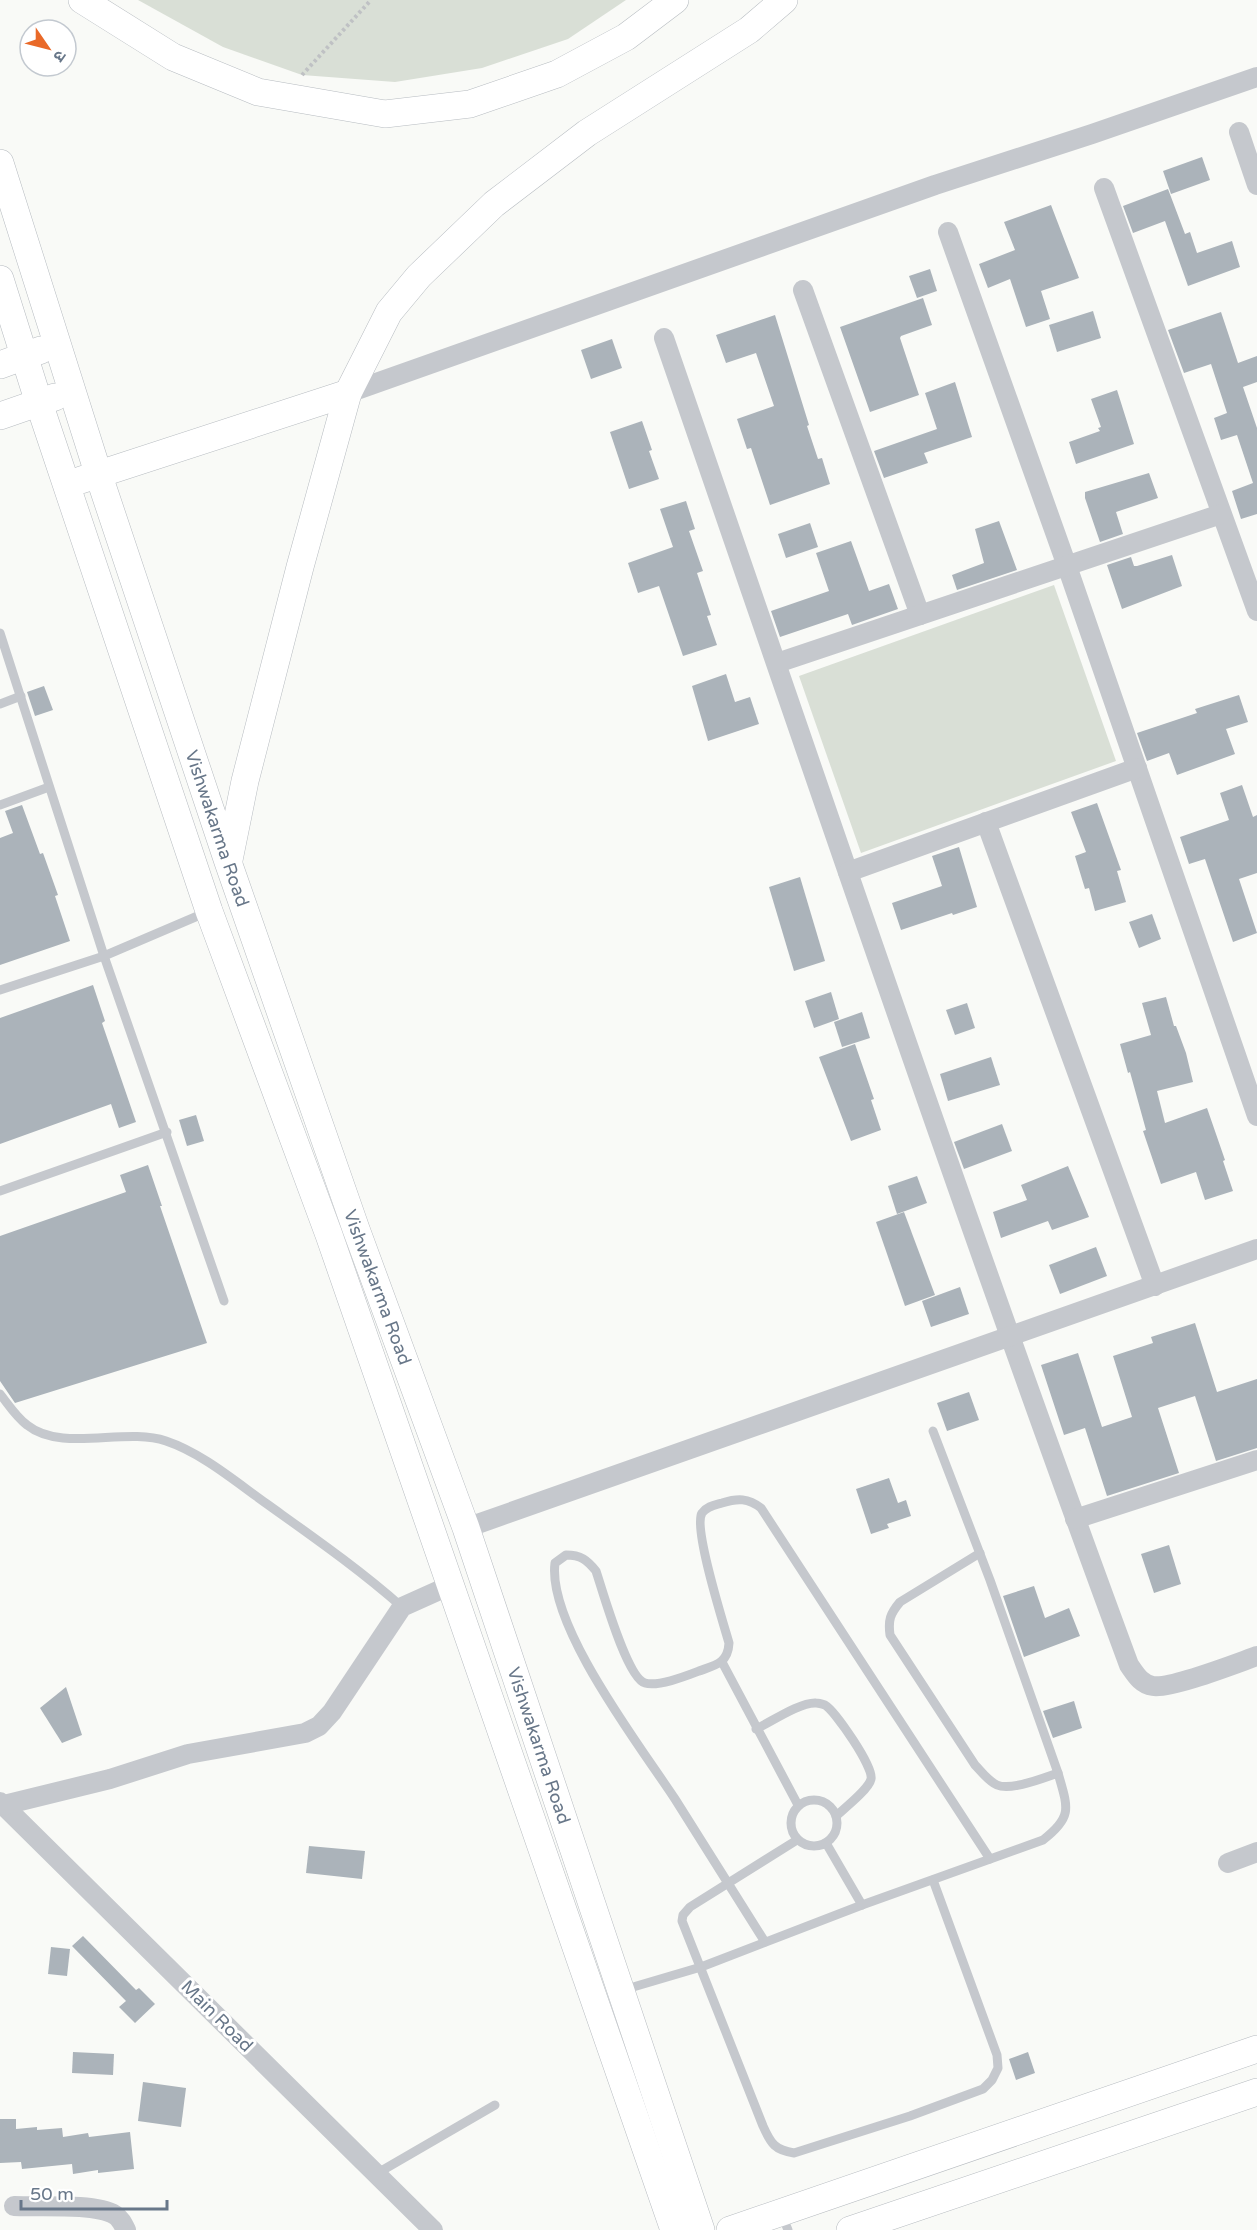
<svg xmlns="http://www.w3.org/2000/svg" width="1257" height="2230" font-family="'Varela Round','Noto Sans Devanagari',sans-serif">
  <style>
    .green { fill: #d9dfd6 }
    .building { fill: #abb3ba }
    .lines { fill: none; stroke-linecap: round; stroke-linejoin: round }
    .secondary-casing { stroke: #b7bcc1; stroke-width: 28 }
    .path { stroke: #bfc1c4; stroke-width: 4; stroke-dasharray: 3 3; stroke-linecap: butt }
    .lane { stroke: #c5c8cd; stroke-width: 9 }
    .street { stroke: #c5c8cd; stroke-width: 20 }
    .secondary { stroke: #fff; stroke-width: 27 }
    .labels { text-anchor: middle; stroke-width: 6; stroke-linejoin: round; paint-order: stroke }
    .street-label { font-size: 18px; fill: #687789; stroke: #fff }
  </style>
  <rect width="100%" height="100%" fill="#f9faf7"/>
  <!-- green -->
  <g class="green">
    <polygon points="138,0 626,0 568,39 482,68 395,82 302,75 223,47"/>
    <polygon points="1054,585 1116,761 861,853 799,676"/>
  </g>
  <!-- building -->
  <g class="building">
    <polygon points="1202,157 1210,180 1171,194 1163,171"/>
    <polygon points="1168,189 1185,234 1190,232 1197,253 1232,241 1240,267 1188,286 1165,221 1133,233 1123,206"/>
    <polygon points="1051,205 1079,278 1041,291 1050,319 1026,327 1010,279 988,288 979,264 1015,250 1004,222"/>
    <polygon points="930,269 937,291 917,298 909,276"/>
    <polygon points="923,298 932,325 901,336 900,338 919,395 870,412 840,327"/>
    <polygon points="1093,311 1101,338 1057,352 1049,325"/>
    <polygon points="1221,312 1238,363 1257,356 1257,382 1243,387 1257,428 1257,514 1241,519 1232,491 1253,483 1237,435 1221,440 1214,418 1227,413 1211,364 1184,373 1168,330"/>
    <polygon points="775,315 809,425 807,426 818,459 822,458 830,484 770,505 751,448 747,449 737,419 774,406 756,353 726,363 716,335"/>
    <polygon points="612,339 622,368 591,379 581,350"/>
    <polygon points="955,382 972,437 924,453 928,463 884,478 874,451 937,429 925,393"/>
    <polygon points="1117,390 1134,444 1076,464 1069,442 1100,431 1098,428 1101,427 1091,399"/>
    <polygon points="642,421 652,450 649,451 659,479 629,489 610,432"/>
    <polygon points="1149,473 1158,498 1116,512 1123,534 1100,542 1085,498 1085,492"/>
    <polygon points="686,501 695,529 689,531 703,571 697,573 711,615 707,616 717,645 683,656 659,586 638,593 628,563 673,547 660,509"/>
    <polygon points="999,521 1017,570 957,590 952,575 984,563 975,529"/>
    <polygon points="810,523 818,547 786,558 778,534"/>
    <polygon points="851,541 869,591 889,584 898,609 852,625 848,614 780,637 771,611 829,591 816,553"/>
    <polygon points="1172,555 1182,586 1122,609 1107,565 1131,557 1134,566 1137,566"/>
    <polygon points="726,674 735,702 750,697 759,724 708,741 692,686"/>
    <polygon points="44,686 53,710 35,716 27,692"/>
    <polygon points="1239,695 1248,722 1226,729 1235,754 1177,775 1169,753 1147,761 1137,733 1197,713 1195,709"/>
    <polygon points="1242,785 1253,817 1257,815 1257,873 1239,879 1257,933 1233,942 1205,859 1189,864 1180,837 1229,820 1220,793"/>
    <polygon points="1097,803 1121,870 1117,871 1126,902 1095,911 1089,888 1085,889 1075,856 1086,852 1071,812"/>
    <polygon points="22,805 40,854 43,853 58,895 55,896 70,941 0,965 0,838 13,833 5,811"/>
    <polygon points="959,847 977,907 953,915 952,913 901,930 892,903 942,886 932,856"/>
    <polygon points="800,877 825,961 794,971 769,887"/>
    <polygon points="1152,914 1161,939 1139,948 1129,922"/>
    <polygon points="93,985 105,1021 102,1023 136,1122 119,1128 111,1104 0,1144 0,1018"/>
    <polygon points="831,992 839,1019 814,1028 805,1001"/>
    <polygon points="1166,997 1174,1026 1176,1026 1186,1053 1193,1082 1157,1091 1165,1123 1207,1108 1225,1160 1223,1161 1233,1191 1205,1200 1196,1172 1161,1184 1143,1131 1146,1130 1130,1072 1128,1073 1120,1044 1151,1035 1142,1003"/>
    <polygon points="967,1003 975,1028 955,1035 946,1010"/>
    <polygon points="862,1012 870,1038 842,1047 834,1022"/>
    <polygon points="855,1044 874,1099 871,1100 881,1130 851,1141 819,1057"/>
    <polygon points="991,1057 1000,1085 948,1101 940,1074"/>
    <polygon points="196,1115 204,1141 187,1146 179,1120"/>
    <polygon points="1002,1124 1012,1151 964,1169 954,1142"/>
    <polygon points="148,1165 162,1206 160,1206 207,1343 15,1403 0,1381 0,1236 126,1192 120,1175"/>
    <polygon points="1068,1166 1089,1217 1052,1230 1048,1221 1001,1238 993,1212 1027,1200 1021,1185"/>
    <polygon points="917,1176 927,1203 897,1214 888,1186"/>
    <polygon points="904,1212 935,1295 905,1306 876,1222"/>
    <polygon points="1096,1247 1107,1276 1060,1294 1049,1265"/>
    <polygon points="960,1287 969,1314 931,1327 922,1301"/>
    <polygon points="1195,1323 1217,1392 1257,1379 1257,1448 1216,1461 1195,1396 1158,1408 1179,1473 1107,1496 1085,1428 1064,1435 1041,1365 1078,1353 1102,1427 1132,1417 1113,1356 1153,1343 1151,1337"/>
    <polygon points="969,1392 979,1420 947,1431 937,1403"/>
    <polygon points="889,1478 898,1503 906,1500 911,1516 887,1524 889,1528 871,1534 856,1489"/>
    <polygon points="1169,1545 1181,1584 1154,1593 1141,1554"/>
    <polygon points="1034,1586 1045,1618 1069,1608 1080,1636 1024,1657 1003,1596"/>
    <polygon points="66,1687 82,1735 62,1743 40,1708"/>
    <polygon points="1074,1701 1082,1728 1053,1738 1043,1711"/>
    <polygon points="309,1846 365,1851 362,1879 306,1873"/>
    <polygon points="83,1936 136,1990 139,1988 155,2004 135,2023 119,2007 126,2001 72,1946"/>
    <polygon points="51,1947 70,1949 67,1976 48,1974"/>
    <polygon points="73,2052 114,2054 113,2075 72,2073"/>
    <polygon points="1028,2052 1035,2073 1016,2080 1009,2059"/>
    <polygon points="143,2082 186,2088 181,2127 138,2121"/>
    <polygon points="0,2119 16,2119 16,2129 37,2127 37,2130 62,2128 63,2137 88,2133 89,2137 130,2132 134,2169 98,2173 98,2170 73,2174 72,2164 22,2169 21,2162 0,2163"/>
  </g>
  <g class="lines">
    <defs>
      <g id="secondary">
        <polyline points="82,0 173,57 258,92 385,114 470,104 557,74 626,37 675,0"/>
        <path id="s1" d="M 0,163 L 99,476 L 228,862 L 356,1229 L 466,1528 L 701,2230"/>
        <polyline points="0,279 39,403 209,911 329,1235 674,2230"/>
        <polyline points="0,365 41,350"/>
        <polyline points="0,416 55,397"/>
        <polyline points="81,480 348,393"/>
        <polyline points="229,860 245,781 300,567 348,393 389,312 419,276 494,204 587,133 749,30 784,0"/>
        <polyline points="730,2230 1257,2049"/>
        <polyline points="850,2230 1257,2092"/>
      </g>
    </defs>
    <!-- secondary casing -->
    <use href="#secondary" class="secondary-casing"/>
    <!-- path -->
    <polyline class="path" points="302,75 371,0"/>
    <!-- lane -->
    <g class="lane">
      <polyline points="0,633 104,956 224,1301"/>
      <polyline points="0,704 21,696"/>
      <polyline points="0,805 49,787"/>
      <polyline points="0,990 104,956 207,912"/>
      <polyline points="0,1191 167,1132"/>
      <path d="M 0,1394 C 8,1404 16,1417 27,1425 C 62,1453 125,1427 166,1441 C 202,1453 236,1482 267,1504 C 313,1537 359,1569 402,1607"/>
      <path d="M 980,1553 L 900,1602 C 890,1614 888,1620 890,1635 L 975,1765 C 981,1771 988,1781 997,1785 C 1011,1791 1043,1778 1058,1773"/>
      <polyline points="722,1662 798,1805"/>
      <path d="M 756,1729 C 771,1722 800,1702 816,1703 C 819,1703 822,1704 825,1705 C 835,1711 874,1767 871,1779 C 869,1789 845,1808 836,1816"/>
      <circle cx="814" cy="1823" r="23"/>
      <path d="M 797,1840 L 690,1907 L 683,1915 L 682,1921 L 763,2126 C 771,2144 775,2150 794,2153 L 910,2116 L 983,2089 L 992,2080 L 998,2068 L 997,2055 L 933,1880"/>
      <polyline points="826,1843 862,1905"/>
      <path d="M 765,1942 C 735,1894 705,1847 675,1799 C 640,1746 547,1625 555,1563 L 566,1555 C 581,1555 587,1560 596,1571 C 603,1592 627,1678 645,1683 C 658,1687 686,1676 699,1671 C 716,1665 728,1663 729,1643 C 723,1622 693,1527 702,1513 C 707,1506 715,1505 722,1503 C 738,1498 748,1498 761,1508 L 990,1859"/>
      <path d="M 623,1990 L 701,1967 L 862,1905 L 1043,1840 C 1073,1817 1068,1808 1058,1773 L 990,1580 L 933,1431"/>
      <polyline points="376,2174 495,2105"/>
      <polyline points="782,2215 788,2230"/>
    </g>
    <!-- street -->
    <g class="street">
      <polyline points="1239,132 1257,185"/>
      <polyline points="1104,188 1257,611"/>
      <polyline points="948,232 1067,566 1257,1116"/>
      <polyline points="803,290 920,615"/>
      <path d="M 664,338 C 817,781 967,1226 1129,1665 C 1136,1675 1141,1684 1153,1686 C 1171,1689 1237,1663 1257,1656"/>
      <polyline points="348,393 935,185 1092,134 1257,77"/>
      <polyline points="777,663 1221,514"/>
      <polyline points="986,822 1155,1286"/>
      <polyline points="848,872 1137,768"/>
      <polyline points="1075,1519 1257,1460"/>
      <polyline points="466,1528 1257,1249"/>
      <polyline points="0,1802 433,2230"/>
      <polyline points="4,1805 110,1779 188,1754 305,1733 319,1726 332,1712 402,1607 451,1585"/>
      <polyline points="1228,1863 1257,1852"/>
      <path d="M 14,2206 C 39,2207 95,2203 115,2215 C 120,2218 123,2224 126,2230"/>
    </g>
    <!-- secondary -->
    <use href="#secondary" class="secondary"/>
  </g>
  <g class="labels">
    <!-- street labels -->
    <g class="street-label">
      <text dy="6" stroke="none"><textPath href="#s1" startOffset="700">Vishwakarma Road</textPath></text>
      <text dy="6" stroke="none"><textPath href="#s1" startOffset="1186">Vishwakarma Road</textPath></text>
      <text dy="6" stroke="none"><textPath href="#s1" startOffset="1672">Vishwakarma Road</textPath></text>
      <text transform="translate(217 2016) rotate(45)" y="6">Main Road</text>
    </g>
  </g>
  <!-- north arrow -->
  <g transform="translate(48 48) rotate(125)"><circle r="28" fill="#ffffff" stroke="#c3c9d0" stroke-width="1.5"/>
  <path d="M0-4.5L10 22L0 15L-10 22Z" fill="#e96928"/>
  <text y="-9" font-size="16" font-weight="bold" text-anchor="middle" fill="#687789">उ</text>
  </g>
  <!-- scale -->
  <path d="M21 2200v9h146v-9" fill="none" stroke="#687789" stroke-width="3"/>
  <text x="30" y="2200" font-size="18" fill="#687789" stroke="#ffffff" stroke-width="4.5" paint-order="stroke">50 m</text>
</svg>
